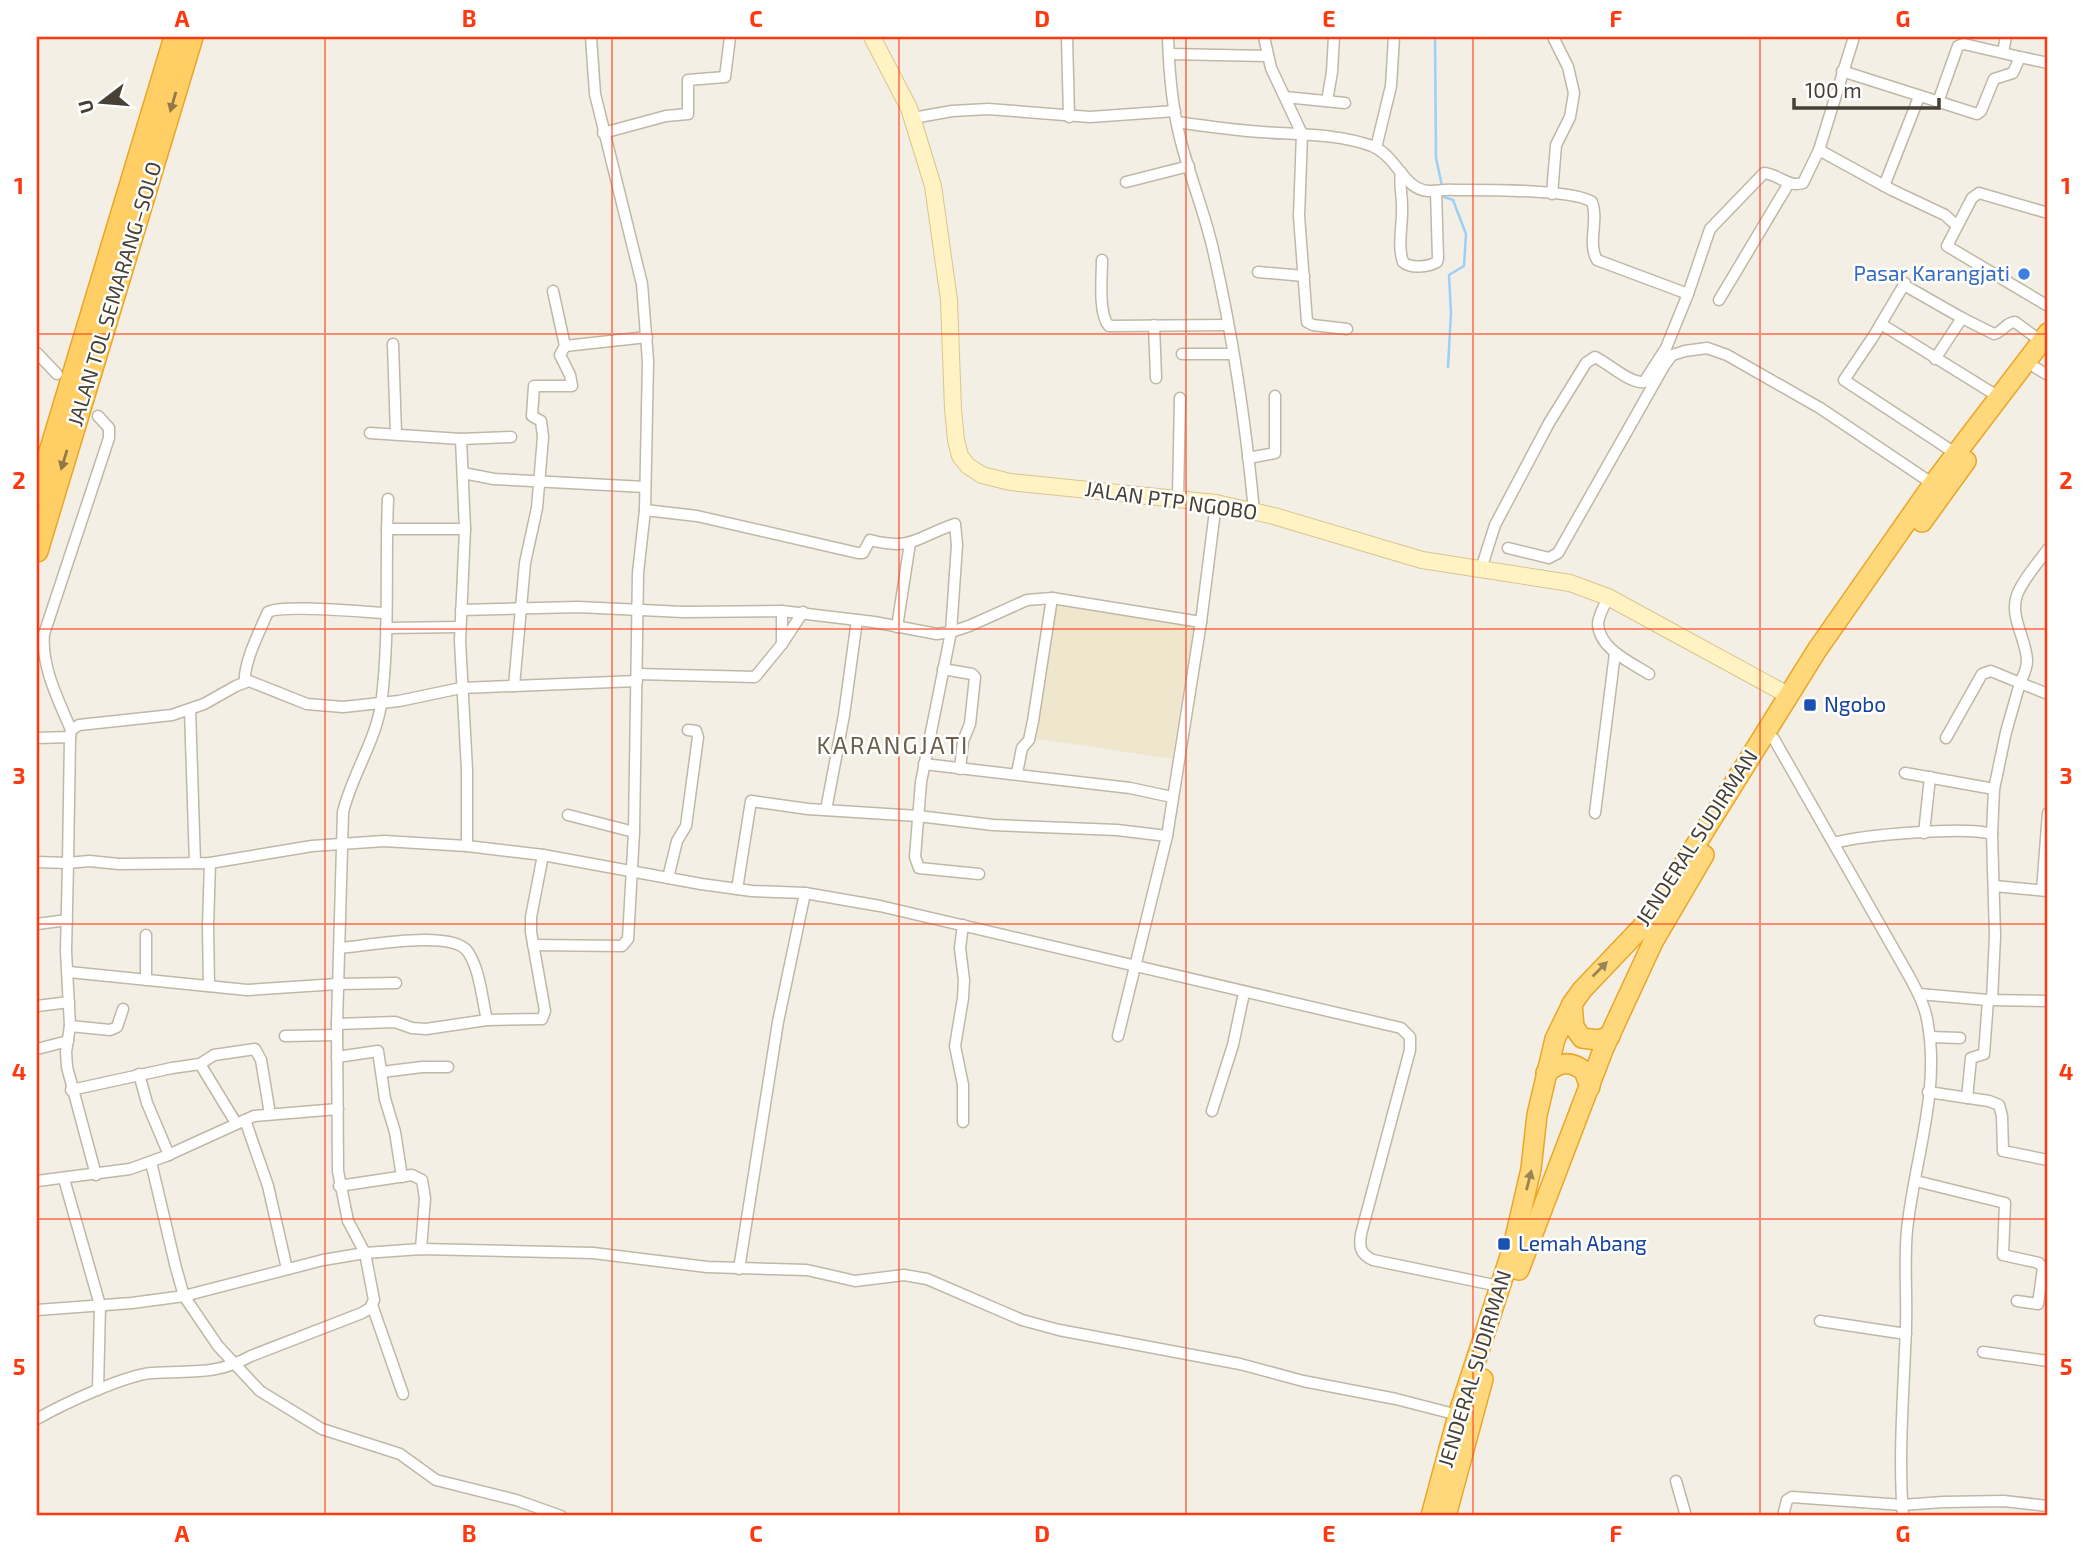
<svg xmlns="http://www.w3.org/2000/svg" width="2085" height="1553" font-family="'Exo 2',sans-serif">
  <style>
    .education { fill: #eee6cd }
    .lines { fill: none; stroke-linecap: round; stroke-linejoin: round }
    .stream { stroke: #9bd0f7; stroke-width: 2.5 }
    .minor-casing { stroke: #c0b8a6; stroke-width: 13 }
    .secondary-casing { stroke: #d8c690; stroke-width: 18 }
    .trunk-casing { stroke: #eba627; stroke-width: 22 }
    .motorway-casing { stroke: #eba627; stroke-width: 24 }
    .minor { stroke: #fff; stroke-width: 10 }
    .secondary { stroke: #fff2c3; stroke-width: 16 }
    .trunk { stroke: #ffd87b; stroke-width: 19 }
    .motorway { stroke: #ffce64; stroke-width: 21 }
    .oneway { fill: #917947 }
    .oneway2 { fill: #9a8454 }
    .grid { fill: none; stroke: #ff3810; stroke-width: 2; stroke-opacity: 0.55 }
    .shop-dot { fill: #3f7fe0; stroke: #fff; stroke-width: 2.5 }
    .transit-dot { fill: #1a4fb4; stroke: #fff; stroke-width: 2.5 }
    .labels { text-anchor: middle; stroke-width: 5; stroke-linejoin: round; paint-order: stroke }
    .shop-label { font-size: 21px; fill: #366cbe; stroke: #fff; text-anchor: end }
    .street-label { font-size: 21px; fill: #474034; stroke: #fff }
    .transit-label { font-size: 21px; fill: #164399; stroke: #fff; text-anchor: start }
    .quarter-label { font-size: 24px; letter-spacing: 2px; fill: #6b5e4a; stroke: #fff }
    .neatline { fill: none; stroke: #ff3810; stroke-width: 2.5 }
    .grid-label { font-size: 23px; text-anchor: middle; font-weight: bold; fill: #ff3810 }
  </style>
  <rect width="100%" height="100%" fill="#f4efe4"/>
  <!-- education -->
  <polygon class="education" points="1053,601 1194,624 1172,759 1033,738"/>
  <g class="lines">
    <!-- stream -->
    <g class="stream">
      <polyline points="1435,37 1436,158 1442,186"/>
      <polyline points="1443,192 1444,197 1453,200 1466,234 1464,266 1449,275 1451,313 1448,367"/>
      <polyline points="787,1516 798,1515"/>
    </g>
    <defs>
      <g id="minor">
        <polyline points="1067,37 1069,117"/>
        <path d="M 1168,37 C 1169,72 1172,108 1181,142 C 1191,180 1206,216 1214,254 C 1233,337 1246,426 1254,511"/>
        <polyline points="1264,37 1271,68 1302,134 1299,216 1307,322 1313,325 1347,329"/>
        <polyline points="1854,37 1819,150 1892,190 1945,215 1957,226"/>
        <polyline points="2003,52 2006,37"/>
        <polyline points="1169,54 1267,56"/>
        <polyline points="1842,71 1977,114 1981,111 1994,79 2013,73 2020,57 2048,63"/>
        <polyline points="1285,97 1345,103"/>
        <polyline points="1327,101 1332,72 1334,37"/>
        <polyline points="1938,102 1958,46 1964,44 2020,57"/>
        <polyline points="913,118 952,111 988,109 1090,117 1175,111"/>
        <path d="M 1177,122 C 1205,126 1233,130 1261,132 C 1299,135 1335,133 1372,146 C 1397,156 1403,189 1428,191 C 1437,191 1446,189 1455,190 C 1481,190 1574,189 1592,202 C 1599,220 1587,243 1597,260 L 1688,294 L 1710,229 L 1764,173 C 1778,174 1789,188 1803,183 L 1819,150"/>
        <polyline points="603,133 666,116 688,114 688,80 725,77 730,37"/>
        <polyline points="1376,148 1391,86 1394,37"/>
        <path d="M 1401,172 C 1399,184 1402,194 1402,206 C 1403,224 1397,245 1403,262 C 1411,269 1428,267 1437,262 L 1438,258 L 1436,191"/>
        <polyline points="1126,182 1189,166"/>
        <polyline points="1884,186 1919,97"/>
        <polyline points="1552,194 1556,145 1570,117 1574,93 1568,67 1553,37"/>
        <polyline points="2048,213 1979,193 1972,198 1947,246 2048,306"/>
        <path d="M 1102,260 C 1102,277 1098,314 1109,326 L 1228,325"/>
        <polyline points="1258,272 1304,276"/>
        <polyline points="1905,283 1873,337 1844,380 1958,455"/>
        <polyline points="1904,285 1962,318 1935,359"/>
        <polyline points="553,291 565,346"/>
        <polyline points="1719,300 1789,183"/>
        <path d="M 1962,318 L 1994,334 C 2003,332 2006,322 2015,322 L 2042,342"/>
        <polyline points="1881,324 1999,397"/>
        <polyline points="1154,325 1156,378"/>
        <polyline points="393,344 396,434"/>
        <polyline points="37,353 57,374"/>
        <polyline points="1182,354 1232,354"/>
        <polyline points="2036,368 2048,375"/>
        <polyline points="370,433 461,439 465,529 460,641 467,770 467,846"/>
        <polyline points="461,439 511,437"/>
        <polyline points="1248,458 1275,453 1275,396"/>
        <polyline points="463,473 494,479 645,487"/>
        <polyline points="1178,498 1180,398"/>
        <path d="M 645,510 L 697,516 L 858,553 L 863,553 L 870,540 C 912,551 917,537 955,524 L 957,545 L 951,632 L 921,782 L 915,857 L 919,868 L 979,874"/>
        <polyline points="387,529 465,529"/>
        <polyline points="1508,548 1549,558 1558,553 1664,366 1672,355 1685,351 1707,348 1727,355 1820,408 1933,484"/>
        <path d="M 2048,549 C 2038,563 2023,579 2017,595 C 2009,617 2027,640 2027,661 C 2027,669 2023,676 2020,683 L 2048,694"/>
        <path d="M 1481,569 L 1495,525 L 1549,423 L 1586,363 L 1595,357 C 1608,363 1630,384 1644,382 L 1666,348 L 1688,294"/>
        <path d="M 1608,597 C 1605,605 1598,616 1598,624 C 1599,649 1632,663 1649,674"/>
        <polyline points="461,610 578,607 683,612 782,611 874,622 937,634 951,632 969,626 1027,600 1052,598 1201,622"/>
        <polyline points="782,611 782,644"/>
        <polyline points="897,627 910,543"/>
        <polyline points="386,628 460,627"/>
        <polyline points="943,669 972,674 975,677 970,724 963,741 960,769"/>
        <polyline points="637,674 755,677 782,644 803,612"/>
        <path d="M 245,682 C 243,664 260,630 268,612 C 283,604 363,612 386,613"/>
        <polyline points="514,686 525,563 537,508 543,437 541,421 532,416 534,386 572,386 570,375 560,355 565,346 647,337"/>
        <polyline points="190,710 195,863"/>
        <path d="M 71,730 C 59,701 41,667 44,634 L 109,438 L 109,428 L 98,416"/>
        <polyline points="37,738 70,737"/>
        <polyline points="1946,738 1982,674 1991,671 2020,683 2006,732 1994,789"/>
        <path d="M 1774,739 L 1909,976 C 1917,991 1926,1007 1928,1025 C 1940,1093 1914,1162 1907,1230 C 1904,1261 1907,1294 1906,1325 C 1904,1389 1898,1453 1903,1516"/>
        <polyline points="924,764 1130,788 1172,797"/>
        <polyline points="1017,773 1022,748 1029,740 1033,721 1052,598"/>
        <polyline points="1905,773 1994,789 1992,834"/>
        <polyline points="826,810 844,715 857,620"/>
        <polyline points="1595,813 1615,653"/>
        <polyline points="568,815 634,832"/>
        <polyline points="1924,833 1930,777"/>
        <path d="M 1834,843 C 1863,835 1965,826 1992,834 L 1995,936 L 1992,1000"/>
        <polyline points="37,862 68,863 70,737 71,730 79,725 172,715 204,704 236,686 249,681 307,704 343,707 399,701 461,688 637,681"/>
        <polyline points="668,878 677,841 686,826 698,737 696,731 688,730"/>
        <polyline points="1994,886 2047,891"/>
        <polyline points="737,889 751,801 808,809 918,816 993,825 1117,830 1167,836"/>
        <polyline points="2042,890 2048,813"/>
        <polyline points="37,924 67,920"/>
        <polyline points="533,945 622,946 628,939 634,832 638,573 645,510 648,361 642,284 595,94 591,37"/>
        <path d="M 340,948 C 366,946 453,929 468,952 C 480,970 482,999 487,1020"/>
        <polyline points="69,972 247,990 338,984 396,983"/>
        <polyline points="146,980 146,935"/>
        <polyline points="209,986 208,926 210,863"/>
        <polyline points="1919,994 1988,1000 2048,1001"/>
        <polyline points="37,1006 69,1002"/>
        <polyline points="337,1024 395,1022 412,1028 426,1029 487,1020 542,1019 545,1011 531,932 531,917 543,855"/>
        <polyline points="70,1026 110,1030 117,1027 123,1009"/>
        <polyline points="285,1036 337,1035"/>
        <polyline points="1118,1036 1167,836 1201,622 1216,503"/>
        <polyline points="1930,1037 1960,1038"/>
        <polyline points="37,1049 68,1041"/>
        <polyline points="337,1057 378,1051 385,1099 395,1132 402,1177"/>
        <polyline points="200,1064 214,1055 255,1049 261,1060 270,1114"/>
        <polyline points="382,1072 422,1067 448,1067"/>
        <polyline points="139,1074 147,1103 169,1155"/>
        <polyline points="71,1090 172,1068 200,1064 236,1123"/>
        <polyline points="1928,1092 1989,1101 1999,1105 2002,1116 2003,1151 2048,1160"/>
        <polyline points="1967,1098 1971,1058 1984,1054 1988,1000"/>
        <polyline points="1212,1111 1233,1045 1244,993"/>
        <polyline points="245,1120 268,1186 287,1269"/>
        <polyline points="963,1122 963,1085 955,1046 963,998 964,980 960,948 963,925"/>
        <polyline points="151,1162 176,1268 184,1296 218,1346 260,1391 322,1429 400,1454 436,1480 516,1500 561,1516"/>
        <path d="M 96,1175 L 67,1067 L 66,1052 L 70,1026 L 66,951 L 68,863 L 89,861 L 119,864 L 210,863 L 312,846 L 384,841 L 467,846 L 543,855 L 701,884 L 752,891 L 805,893 L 880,906 L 1401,1028 L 1410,1037 L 1410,1050 L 1361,1234 C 1359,1247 1360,1254 1373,1260 L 1499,1286"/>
        <polyline points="64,1179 100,1305 98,1390"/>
        <polyline points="37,1181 130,1169 166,1156 254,1116 338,1109"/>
        <polyline points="1916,1181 2005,1203 2003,1255 2039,1263 2043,1268 2038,1304 2017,1301"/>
        <polyline points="339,1186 412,1175 422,1180 425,1198 421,1249"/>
        <polyline points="739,1269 778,1022 805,893"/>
        <polyline points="372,1305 403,1394"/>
        <polyline points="37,1310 132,1303 184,1296 323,1260 365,1253 421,1249 593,1253 707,1267 807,1270 855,1281 904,1275 927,1279 1022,1320 1059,1330 1240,1364 1303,1381 1396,1399 1458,1415"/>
        <polyline points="1820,1321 1906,1334"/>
        <polyline points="1983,1352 2048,1361"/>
        <path d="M 37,1419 C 61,1405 125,1375 152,1373 C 190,1370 215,1376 251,1356 L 362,1313 L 370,1308 L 374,1300 L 365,1253 L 348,1221 L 338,1171 L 337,1024 L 343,812 C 352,775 375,742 381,705 C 390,637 385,567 388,499"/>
        <polyline points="1676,1481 1686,1516"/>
        <polyline points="1783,1516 1787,1500 1792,1497 1902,1505 1943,1502 2004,1501 2048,1506"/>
      </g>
      <polyline id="secondary" points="872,37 909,108 933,186 949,300 953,409 956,440 960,456 968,466 982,475 1010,482 1216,503 1274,516 1422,560 1570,583 1608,597 1788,695"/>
      <g id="trunk">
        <polyline points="1922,522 1966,461"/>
        <polyline points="1572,1004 1574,1027 1582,1038 1598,1040 1610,1036"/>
        <path d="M 1546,1073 C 1559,1062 1570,1060 1584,1071 L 1590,1087"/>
        <polyline points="1519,1270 1603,1050 1653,942 1704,855"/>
        <polyline points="1431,1516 1458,1415 1513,1247 1531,1169 1537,1115 1555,1039 1572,1004 1582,990 1642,927 1657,907 1817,650 1933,484 2048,333"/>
        <polyline points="1446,1516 1483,1379"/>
      </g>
      <g id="motorway">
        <polyline points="37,495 175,37"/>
        <polyline points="37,551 192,37"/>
      </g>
    </defs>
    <!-- minor casing -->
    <use href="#minor" class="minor-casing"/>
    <!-- secondary casing -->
    <use href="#secondary" class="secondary-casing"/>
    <!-- trunk casing -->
    <use href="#trunk" class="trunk-casing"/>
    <!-- motorway casing -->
    <use href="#motorway" class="motorway-casing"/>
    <!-- minor -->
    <use href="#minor" class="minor"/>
    <!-- secondary -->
    <use href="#secondary" class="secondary"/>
    <!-- trunk -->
    <use href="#trunk" class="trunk"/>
    <!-- motorway -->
    <use href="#motorway" class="motorway"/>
  </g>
  <!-- one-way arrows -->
  <defs><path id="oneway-solid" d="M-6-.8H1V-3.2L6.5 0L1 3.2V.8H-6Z" transform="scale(1.75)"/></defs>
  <g class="oneway">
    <use href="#oneway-solid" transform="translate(173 102) rotate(106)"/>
    <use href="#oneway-solid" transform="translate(64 460) rotate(107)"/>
  </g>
  <g class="oneway2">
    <use href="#oneway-solid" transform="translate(1600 969) rotate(-45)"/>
    <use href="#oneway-solid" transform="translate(1529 1180) rotate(-76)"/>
  </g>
  <!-- grid -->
  <path class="grid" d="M 325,37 L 325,1516M 612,37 L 612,1516M 899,37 L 899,1516M 1186,37 L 1186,1516M 1473,37 L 1473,1516M 1760,37 L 1760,1516M 37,334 L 2048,334M 37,629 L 2048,629M 37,924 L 2048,924M 37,1219 L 2048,1219"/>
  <!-- markers -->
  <circle class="shop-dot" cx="2024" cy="274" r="7"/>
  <g class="transit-dot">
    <rect x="1803" y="698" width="14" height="14" rx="3.5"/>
    <rect x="1497" y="1237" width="14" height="14" rx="3.5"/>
  </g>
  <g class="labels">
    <!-- shop labels -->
    <g class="shop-label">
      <text x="2010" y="281">Pasar Karangjati</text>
    </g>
    <!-- street labels -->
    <g class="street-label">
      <text transform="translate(115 294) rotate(-73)" y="7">JALAN TOL SEMARANG–SOLO</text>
      <text transform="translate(1171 501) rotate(8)" y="7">JALAN PTP NGOBO</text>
      <text transform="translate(1697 838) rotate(-57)" y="7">JENDERAL SUDIRMAN</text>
      <text transform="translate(1475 1369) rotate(-73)" y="7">JENDERAL SUDIRMAN</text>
    </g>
    <!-- transit labels -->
    <g class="transit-label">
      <text x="1824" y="712">Ngobo</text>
      <text x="1518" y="1251">Lemah Abang</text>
    </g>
    <!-- quarter labels -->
    <g class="quarter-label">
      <text x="893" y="754">KARANGJATI</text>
    </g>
  </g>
  <!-- border -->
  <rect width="2085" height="1553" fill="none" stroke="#ffffff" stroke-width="77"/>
  <!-- north arrow -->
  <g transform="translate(102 102) rotate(254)" stroke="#ffffff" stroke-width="5" paint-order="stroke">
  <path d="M0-5L12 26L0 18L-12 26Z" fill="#474034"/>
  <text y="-10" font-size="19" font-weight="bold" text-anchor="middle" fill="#474034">U</text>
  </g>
  <!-- scale -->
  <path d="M1794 98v10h145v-10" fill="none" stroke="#474034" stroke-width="3.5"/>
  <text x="1805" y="98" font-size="21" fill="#474034" stroke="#ffffff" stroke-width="5" paint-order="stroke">100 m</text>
  <rect x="38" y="38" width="2008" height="1476" class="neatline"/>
  <g class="grid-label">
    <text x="182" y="27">A</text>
    <text x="469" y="27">B</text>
    <text x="756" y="27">C</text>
    <text x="1042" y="27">D</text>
    <text x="1329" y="27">E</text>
    <text x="1616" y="27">F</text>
    <text x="1903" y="27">G</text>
    <text x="19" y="194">1</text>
    <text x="2066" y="194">1</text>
    <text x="19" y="489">2</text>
    <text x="2066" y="489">2</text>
    <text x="19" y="784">3</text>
    <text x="2066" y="784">3</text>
    <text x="19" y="1080">4</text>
    <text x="2066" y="1080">4</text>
    <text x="19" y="1375">5</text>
    <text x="2066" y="1375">5</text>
    <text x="182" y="1542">A</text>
    <text x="469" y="1542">B</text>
    <text x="756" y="1542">C</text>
    <text x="1042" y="1542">D</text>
    <text x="1329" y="1542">E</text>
    <text x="1616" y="1542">F</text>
    <text x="1903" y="1542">G</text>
  </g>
</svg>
